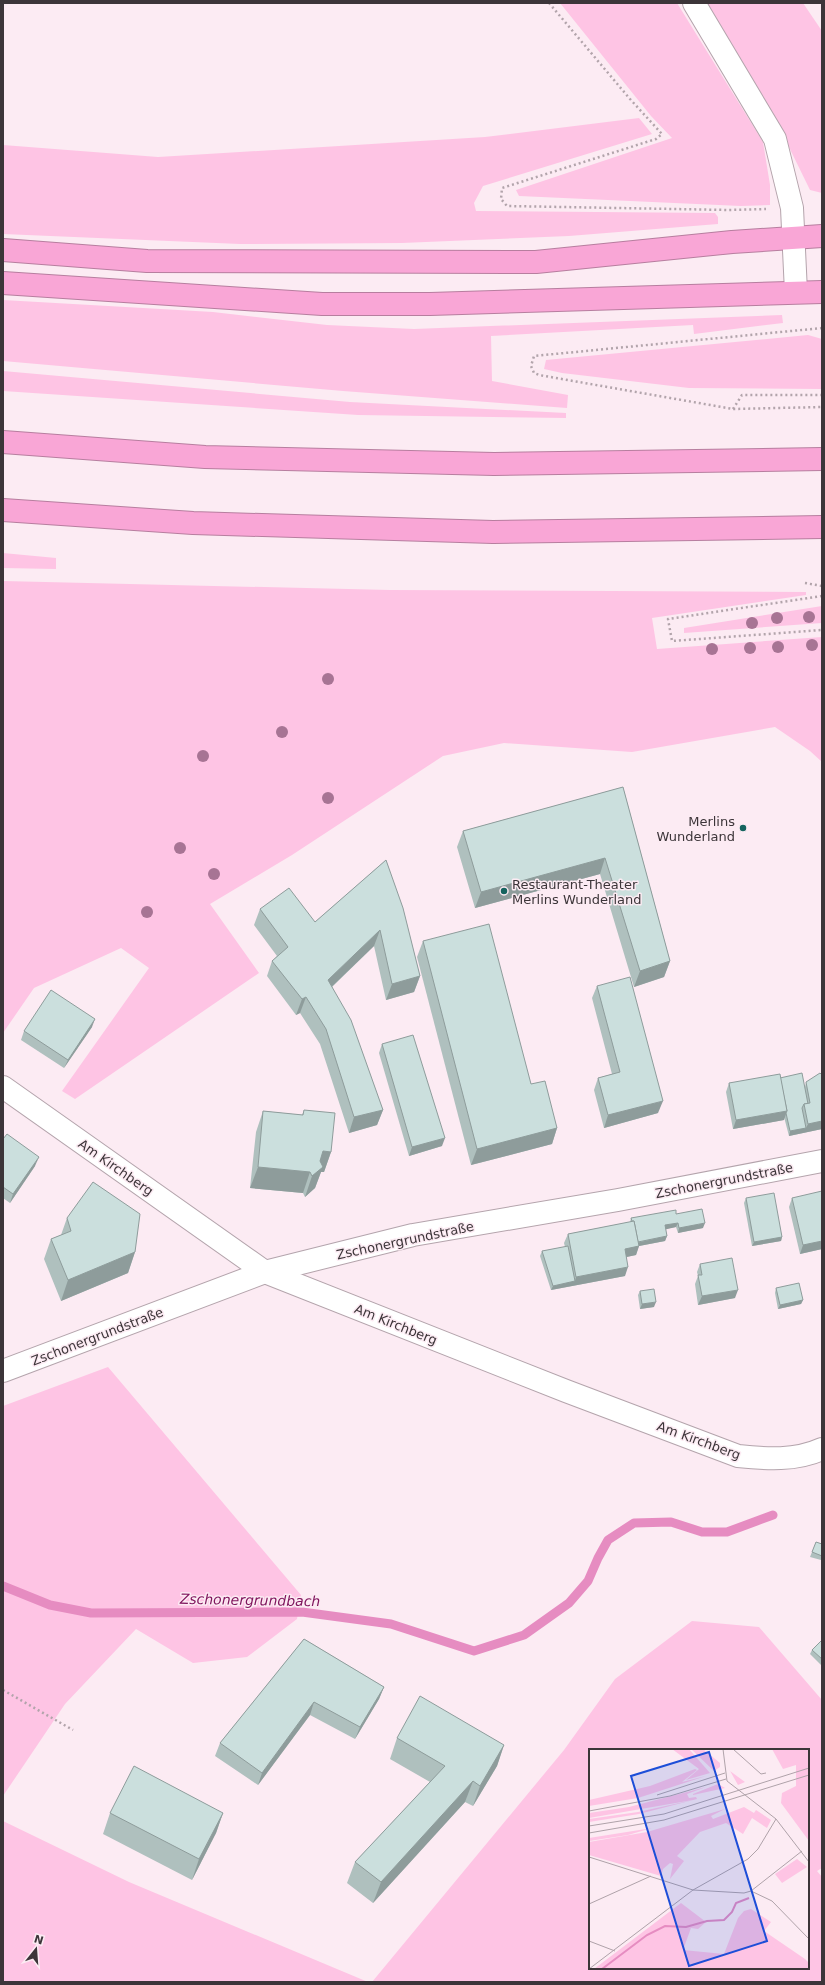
<svg xmlns="http://www.w3.org/2000/svg" width="825" height="1985" font-family="'DejaVu Sans',sans-serif">
  <style>
    .green { fill: #fec4e4; fill-rule: evenodd }
    .lines { fill: none; stroke-linecap: round; stroke-linejoin: round }
    .stream { stroke: #e68cc1; stroke-width: 9 }
    .minor-casing { stroke: #b4a4ac; stroke-width: 24 }
    .highway-casing { stroke: #b77e9f; stroke-width: 24 }
    .path { stroke: #b2a4ab; stroke-width: 2.5; stroke-dasharray: 2 3; stroke-linecap: butt }
    .minor { stroke: #fff; stroke-width: 22 }
    .highway { stroke: #f9a6d6; stroke-width: 22 }
    .tree { fill: #a77494 }
    .wall { fill: #afc0be }
    .shaded-wall { fill: #8e9c9b }
    .building { fill: #cbdfdd; stroke: #8e9c9b }
    .poi-dot { fill: #15635e; stroke: #fcebf3; stroke-width: 1.5 }
    .labels { text-anchor: middle; stroke-width: 3; stroke-linejoin: round; paint-order: stroke }
    .poi-label { font-size: 13px; fill: #3c3539; stroke: #fcebf3; text-anchor: end }
    .street-label { font-size: 13px; fill: #3c3539; stroke: #fcebf3 }
    .water-label { font-size: 14px; font-style: italic; fill: #80165e; stroke: #fcebf3 }
    .inset-river { fill: none; stroke: #e68cc1; stroke-width: 2 }
    .inset-road { fill: none; stroke: #afa2a9; stroke-width: 1 }
    .view { fill: #1d4ed8; fill-opacity: 0.15; stroke: #1d4ed8; stroke-width: 2 }
    .inset-edge { fill: none; stroke: #3c3539; stroke-width: 2 }
  </style>
  <rect width="100%" height="100%" fill="#fcebf3"/>
  <!-- green -->
  <g class="green">
    <polygon points="560,3 677,3 763,142 770,185 770,205 741,206 519,196 516,190 672,138 651,116"/>
    <polygon points="707,3 803,3 822,31 822,193 810,190 786,141"/>
    <polygon points="639,118 652,134 483,186 474,203 476,211 715,213 718,217 718,224 569,236 402,243 240,244 3,234 3,145 158,157 485,137"/>
    <polygon points="3,300 213,312 327,325 414,329 782,315 783,323 694,334 693,325 491,336 492,381 568,395 567,408 343,391 3,361"/>
    <polygon points="808,335 822,339 822,389 689,388 562,373 544,369 546,360"/>
    <polygon points="3,371 350,402 566,413 566,418 358,415 3,391"/>
    <polygon points="3,553 56,558 56,569 3,568"/>
    <polygon points="3,581 390,590 806,592 806,595 652,618 657,649 822,637 822,762 810,751 775,727 632,752 504,743 443,756 292,855 210,904 259,973 75,1099 62,1091 149,968 121,948 34,988 3,1033"/>
    <polygon points="822,606 822,623 684,633 684,628"/>
    <polygon points="108,1367 301,1595 297,1619 247,1657 193,1663 136,1629 65,1704 3,1796 3,1406"/>
    <path d="M 692,1621 L 759,1627 L 822,1700 L 822,1868 L 817,1871 L 822,1877 L 822,1982 L 372,1982 L 564,1750 L 615,1679 ZM 590,1750 L 808,1750 L 808,1968 L 590,1968 Z"/>
    <polygon points="3,1821 129,1882 368,1982 3,1982"/>
  </g>
  <g class="lines">
    <!-- stream -->
    <polyline class="stream" points="3,1586 50,1605 91,1613 302,1612 391,1624 474,1651 524,1635 569,1603 588,1581 598,1558 608,1540 634,1523 671,1522 702,1532 727,1532 773,1515"/>
    <defs>
      <g id="minor">
        <polyline points="694,3 775,139 792,208 796,292"/>
        <path d="M 3,1087 L 265,1272 L 566,1391 L 738,1456 C 766,1459 796,1461 822,1449"/>
        <polyline points="3,1371 265,1272 413,1235 618,1200 822,1161"/>
      </g>
      <g id="highway">
        <polyline points="3,250 147,261 536,262 732,242 822,236"/>
        <polyline points="3,283 322,304 430,304 822,292"/>
        <polyline points="3,442 205,457 494,464 822,459"/>
        <polyline points="3,510 193,523 493,532 822,527"/>
      </g>
    </defs>
    <!-- minor casing -->
    <use href="#minor" class="minor-casing"/>
    <!-- highway casing -->
    <use href="#highway" class="highway-casing"/>
    <!-- path -->
    <g class="path">
      <polyline points="549,3 630,99 662,134 656,139 502,188 501,199 507,206 729,210 766,209"/>
      <polyline points="822,328 534,356 531,366 534,373 539,375 733,409 822,407"/>
      <polyline points="733,409 742,395 822,395"/>
      <polyline points="805,583 822,586"/>
      <polyline points="822,596 668,619 672,641 822,630"/>
      <polyline points="3,1690 73,1730"/>
    </g>
    <!-- minor -->
    <use href="#minor" class="minor"/>
    <!-- highway -->
    <use href="#highway" class="highway"/>
  </g>
  <!-- trees -->
  <g class="tree">
    <circle cx="809" cy="617" r="6"/>
    <circle cx="777" cy="618" r="6"/>
    <circle cx="752" cy="623" r="6"/>
    <circle cx="812" cy="645" r="6"/>
    <circle cx="778" cy="647" r="6"/>
    <circle cx="750" cy="648" r="6"/>
    <circle cx="712" cy="649" r="6"/>
    <circle cx="328" cy="679" r="6"/>
    <circle cx="282" cy="732" r="6"/>
    <circle cx="203" cy="756" r="6"/>
    <circle cx="328" cy="798" r="6"/>
    <circle cx="180" cy="848" r="6"/>
    <circle cx="214" cy="874" r="6"/>
    <circle cx="147" cy="912" r="6"/>
  </g>
  <!-- wall -->
  <g class="wall">
    <polygon points="623,787 670,961 664,977 634,987 600,874 475,908 457,847 463,831"/>
    <polygon points="386,860 420,976 414,992 386,1000 374,946 332,987 383,1110 377,1125 349,1133 320,1044 300,1013 296,1015 267,976 272,961 277,956 254,925 260,909 315,922"/>
    <polygon points="423,941 531,1084 557,1128 552,1144 471,1165 417,957"/>
    <polygon points="597,986 658,1113 604,1128 594,1090 598,1078 612,1074 592,998"/>
    <polygon points="92,1027 64,1068 21,1040 24,1031"/>
    <polygon points="382,1044 442,1146 409,1156 379,1053"/>
    <polygon points="780,1078 805,1087 806,1082 822,1129 789,1136 784,1117 784,1120 733,1129 726,1092 729,1083"/>
    <polygon points="304,1110 331,1152 324,1172 321,1172 315,1188 305,1197 303,1193 250,1188 256,1132 263,1111 302,1115"/>
    <polygon points="3,1139 35,1166 10,1203 3,1198"/>
    <polygon points="746,1198 782,1237 781,1241 752,1246 744,1203"/>
    <polygon points="792,1198 822,1249 800,1254 789,1207"/>
    <polygon points="676,1214 703,1228 678,1233 676,1227 665,1229 667,1236 665,1241 639,1246 636,1255 626,1257 625,1276 551,1290 540,1256 542,1251 565,1247 564,1243 568,1234 630,1222 631,1218"/>
    <polygon points="67,1218 135,1252 128,1273 61,1301 44,1259 51,1239 61,1235"/>
    <polygon points="700,1264 735,1298 698,1305 695,1284 698,1276 697,1272"/>
    <polygon points="776,1288 803,1300 801,1304 778,1309 775,1293"/>
    <polygon points="640,1291 654,1307 640,1309 638,1295"/>
    <polygon points="816,1542 822,1544 822,1556 821,1560 810,1557"/>
    <polygon points="304,1639 384,1687 379,1699 355,1739 310,1715 258,1785 215,1756 220,1743"/>
    <polygon points="822,1640 822,1664 821,1665 810,1654 812,1650"/>
    <polygon points="397,1738 504,1745 497,1766 473,1806 465,1802 373,1903 347,1883 355,1862 430,1782 390,1759"/>
    <polygon points="110,1813 223,1813 216,1833 192,1880 103,1834"/>
  </g>
  <!-- shaded-wall -->
  <g class="shaded-wall">
    <polygon points="605,858 600,874 475,908 481,892"/>
    <polygon points="380,930 374,946 322,996 328,980"/>
    <polygon points="670,961 664,977 634,987 640,971"/>
    <polygon points="420,976 414,992 386,1000 392,984"/>
    <polygon points="306,997 300,1013 296,1015 302,999"/>
    <polygon points="95,1019 92,1027 64,1068 68,1060"/>
    <polygon points="663,1101 658,1113 604,1128 608,1115"/>
    <polygon points="383,1110 377,1125 349,1133 354,1117"/>
    <polygon points="787,1111 784,1120 733,1129 736,1120"/>
    <polygon points="822,1121 822,1129 789,1136 790,1131 806,1128 808,1124"/>
    <polygon points="557,1128 552,1144 471,1165 477,1149"/>
    <polygon points="445,1138 442,1146 409,1156 412,1147"/>
    <polygon points="323,1151 331,1152 324,1172 321,1172 315,1188 305,1197 312,1176 316,1171"/>
    <polygon points="39,1157 35,1166 10,1203 13,1194"/>
    <polygon points="258,1167 310,1172 303,1193 250,1188"/>
    <polygon points="678,1223 676,1227 663,1230 665,1225"/>
    <polygon points="705,1223 703,1228 678,1233 679,1228"/>
    <polygon points="667,1236 665,1241 639,1246 636,1255 622,1258 625,1249 636,1243"/>
    <polygon points="782,1237 781,1241 752,1246 754,1242"/>
    <polygon points="822,1241 822,1249 800,1254 803,1245"/>
    <polygon points="135,1252 128,1273 61,1301 68,1280"/>
    <polygon points="628,1267 625,1276 551,1290 553,1286 575,1281 576,1277"/>
    <polygon points="738,1290 735,1298 698,1305 702,1296"/>
    <polygon points="803,1300 801,1304 778,1309 780,1305"/>
    <polygon points="656,1302 654,1307 640,1309 642,1304"/>
    <polygon points="384,1687 379,1699 355,1739 360,1727"/>
    <polygon points="314,1702 310,1715 258,1785 262,1773"/>
    <polygon points="504,1745 497,1766 473,1806 480,1786"/>
    <polygon points="473,1781 465,1802 373,1903 381,1882"/>
    <polygon points="223,1813 216,1833 192,1880 199,1859"/>
  </g>
  <!-- building -->
  <g class="building">
    <polygon points="623,787 670,961 640,971 605,858 481,892 463,831"/>
    <polygon points="386,860 403,908 420,976 392,984 380,930 328,980 351,1020 383,1110 354,1117 326,1029 306,997 302,999 272,961 288,947 260,909 289,888 315,922"/>
    <polygon points="489,924 531,1084 545,1081 557,1128 477,1149 423,941"/>
    <polygon points="630,977 663,1101 608,1115 598,1078 620,1072 597,986"/>
    <polygon points="51,990 95,1019 68,1060 24,1031"/>
    <polygon points="413,1035 445,1138 412,1147 382,1044"/>
    <polygon points="802,1073 808,1104 804,1104 802,1108 806,1128 790,1131 786,1113 787,1111 780,1078"/>
    <polygon points="820,1073 822,1075 822,1121 808,1124 804,1104 810,1103 806,1082"/>
    <polygon points="780,1074 787,1111 736,1120 729,1083"/>
    <polygon points="304,1110 335,1113 331,1152 323,1151 320,1161 323,1167 312,1176 310,1172 258,1167 263,1111 303,1115"/>
    <polygon points="7,1134 39,1157 13,1194 3,1187 3,1139"/>
    <polygon points="93,1182 140,1214 135,1252 68,1280 51,1239 71,1231 67,1218"/>
    <polygon points="822,1191 822,1241 803,1245 792,1198"/>
    <polygon points="774,1193 782,1237 754,1242 746,1198"/>
    <polygon points="702,1209 705,1223 679,1228 678,1223 665,1225 667,1236 638,1242 634,1221 632,1221 631,1218 676,1210 676,1214"/>
    <polygon points="634,1221 639,1246 625,1249 628,1267 576,1277 568,1234"/>
    <polygon points="568,1246 575,1281 553,1286 542,1251"/>
    <polygon points="732,1258 738,1290 702,1296 698,1275 702,1275 700,1264"/>
    <polygon points="799,1283 803,1300 780,1305 776,1288"/>
    <polygon points="654,1289 656,1302 642,1304 640,1291"/>
    <polygon points="816,1542 822,1544 822,1556 812,1552"/>
    <polygon points="304,1639 384,1687 360,1727 314,1702 262,1773 220,1743"/>
    <polygon points="822,1640 822,1659 812,1650"/>
    <polygon points="420,1696 504,1745 480,1786 473,1781 381,1882 355,1862 445,1766 397,1738"/>
    <polygon points="134,1766 223,1813 199,1859 110,1813"/>
  </g>
  <!-- markers -->
  <g class="poi-dot">
    <circle cx="743" cy="828" r="4"/>
    <circle cx="504" cy="891" r="4"/>
  </g>
  <g class="labels">
    <!-- poi labels -->
    <g class="poi-label">
      <text x="735" y="826">Merlins<tspan x="735" dy="15">Wunderland</tspan></text>
      <text x="512" y="889" text-anchor="start">Restaurant-Theater<tspan x="512" dy="15">Merlins Wunderland</tspan></text>
    </g>
    <!-- street labels -->
    <g class="street-label">
      <text transform="translate(116 1167) rotate(35)" y="5">Am Kirchberg</text>
      <text transform="translate(724 1180) rotate(-11)" y="5">Zschonergrundstraße</text>
      <text transform="translate(405 1240) rotate(-12)" y="5">Zschonergrundstraße</text>
      <text transform="translate(396 1324) rotate(22)" y="5">Am Kirchberg</text>
      <text transform="translate(97 1336) rotate(-21)" y="5">Zschonergrundstraße</text>
      <text transform="translate(699 1440) rotate(20)" y="5">Am Kirchberg</text>
    </g>
    <!-- water labels -->
    <g class="water-label">
      <text transform="translate(250 1600) rotate(1)" y="5">Zschonergrundbach</text>
    </g>
  </g>
  <!-- overview -->
  <g transform="translate(589 1749)">
    <rect width="220" height="220" fill="#fcebf3"/>
    <path d="M 83,0 L 100,0 L 121,24 L 97,31 L 110,20 ZM 102,0 L 114,0 L 131,14 L 131,18 L 125,22 ZM 183,0 L 220,0 L 220,92 L 192,54 L 193,44 L 207,37 L 207,16 L 194,20 ZM 106,20 L 108,21 L 93,33 L 117,27 L 49,49 L 0,57 L 0,51 L 61,37 ZM 140,20 L 141,22 L 156,33 L 149,36 ZM 129,35 L 136,39 L 104,46 L 104,45 ZM 117,38 L 98,45 L 100,49 L 107,48 L 108,50 L 50,65 L 0,73 L 0,70 L 49,63 L 104,51 L 0,69 L 0,64 L 40,58 ZM 155,58 L 165,64 L 167,61 L 182,71 L 178,79 L 163,69 L 154,85 L 137,74 L 111,83 L 88,107 L 95,112 L 81,130 L 84,115 L 81,114 L 74,120 L 72,127 L 0,106 L 0,93 L 58,83 L 136,60 L 122,67 L 124,70 ZM 63,79 L 39,86 L 0,92 L 0,89 ZM 208,110 L 218,118 L 193,134 L 186,125 ZM 92,154 L 117,173 L 109,180 L 102,179 L 94,201 L 135,205 L 149,169 L 155,162 L 162,160 L 182,173 L 175,182 L 216,210 L 220,214 L 220,220 L 5,220 Z" fill="#fec4e4"/>
    <path class="inset-river" d="M 13,220 L 58,186 L 76,177 L 97,178 L 118,172 L 135,171 L 143,163 L 147,154 L 160,149"/>
    <path class="inset-road" d="M 134,0 L 138,32 L 187,70 L 220,113M 144,0 L 172,25 L 177,24M 68,46 L 136,24M 0,62 L 81,47 L 137,30M 0,77 L 75,65 L 220,19M 0,84 L 75,71 L 220,26M 0,108 L 104,141 L 155,144 L 162,142 L 213,102M 162,142 L 183,152 L 220,190M 0,155 L 62,127M 0,192 L 26,202M 0,220 L 104,141 L 159,110 L 169,100 L 187,70"/>
    <path class="view" d="M 120,3 L 178,192 L 100,217 L 42,27 Z"/>
    <rect width="220" height="220" class="inset-edge"/>
  </g>
  <!-- border -->
  <rect width="825" height="1985" fill="none" stroke="#3c3539" stroke-width="8"/>
  <!-- north arrow -->
  <g transform="translate(36 1949) rotate(17)" stroke="#fcebf3" stroke-width="3" paint-order="stroke">
  <path d="M0-3L7 15L0 10L-7 15Z" fill="#3c3539"/>
  <text y="-6" font-size="11" font-weight="bold" text-anchor="middle" fill="#3c3539">N</text>
  </g>
</svg>
